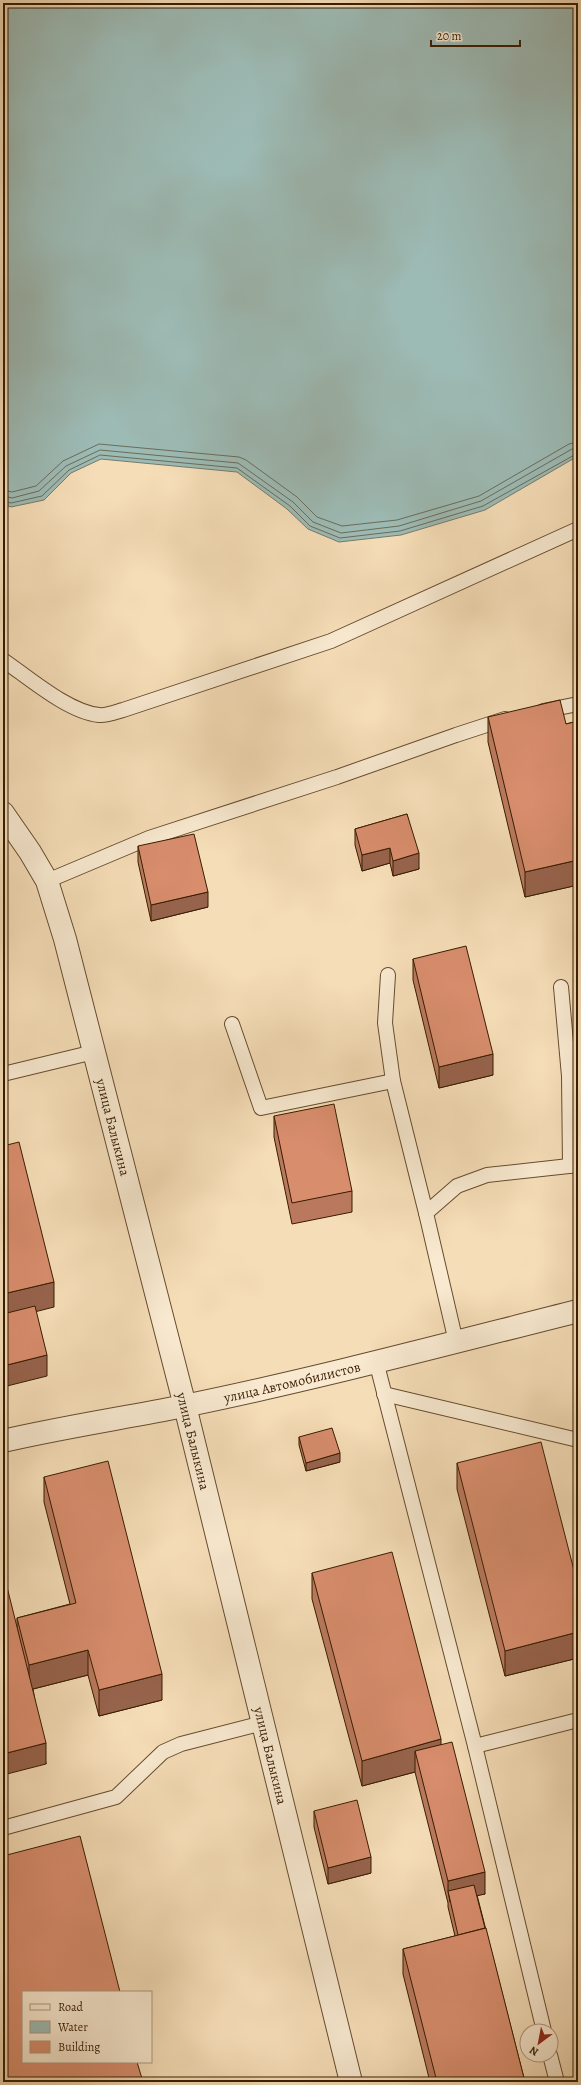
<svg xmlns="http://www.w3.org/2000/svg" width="581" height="2085" font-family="Alegreya,serif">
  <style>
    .water { fill: #9dbbb5; stroke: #747b6d }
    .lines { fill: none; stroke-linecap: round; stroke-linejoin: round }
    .shore { stroke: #6a6c5a; stroke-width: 1 }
    .lane-casing { stroke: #664c2e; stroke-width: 16 }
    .street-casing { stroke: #664c2e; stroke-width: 24 }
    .lane { stroke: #f8e9d0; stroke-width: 14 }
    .street { stroke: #f8e9d0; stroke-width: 22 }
    .wall { fill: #ba795e; stroke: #371c00 }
    .shaded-wall { fill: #97634c; stroke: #371c00 }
    .building { fill: #d88d6d; stroke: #371c00 }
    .labels { text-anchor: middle; stroke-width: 3; stroke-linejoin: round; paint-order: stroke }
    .street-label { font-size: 14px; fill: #371c00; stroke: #f8e9d0 }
  </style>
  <rect width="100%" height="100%" fill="#f5ddb7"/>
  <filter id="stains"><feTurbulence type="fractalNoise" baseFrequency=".005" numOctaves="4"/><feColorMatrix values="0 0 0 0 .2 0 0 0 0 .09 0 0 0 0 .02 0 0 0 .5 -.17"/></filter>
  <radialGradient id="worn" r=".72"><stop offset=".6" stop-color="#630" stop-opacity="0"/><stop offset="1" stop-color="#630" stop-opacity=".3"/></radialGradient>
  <!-- water -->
  <polygon class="water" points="3,3 578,3 578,456 485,510 401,535 339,542 308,529 287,509 237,472 101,459 71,473 44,500 11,507 3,504"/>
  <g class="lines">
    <!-- shore -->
    <g class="shore">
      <polyline points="3,490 12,492 36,486 63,461 99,444 239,457 246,460 297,497 317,517 342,526 397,520 479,496 569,444 578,442"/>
      <polyline points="3,496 12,498 39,491 66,466 100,450 238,463 293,502 313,522 341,533 399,526 481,501 572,449 578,448"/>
      <polyline points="3,501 11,503 42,496 69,470 100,455 237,468 290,506 310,526 340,538 400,531 483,506 578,453"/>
    </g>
    <defs>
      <g id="lane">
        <path d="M 3,660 C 28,677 68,712 99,715 C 106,716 116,712 123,710 L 331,641 L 578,529"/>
        <polyline points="543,711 578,704"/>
        <polyline points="47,881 149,838 337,777 456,735 505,719"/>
        <polyline points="388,975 385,1023 393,1081 426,1213"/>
        <polyline points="561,987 569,1076 570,1166"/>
        <polyline points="232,1024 261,1108 393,1081"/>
        <polyline points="3,1074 94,1052"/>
        <polyline points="456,1342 426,1213 457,1186 487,1175 578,1165"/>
        <polyline points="376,1361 475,1746 544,2031"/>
        <polyline points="384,1394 578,1440"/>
        <polyline points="475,1746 578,1720"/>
        <polyline points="3,1828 116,1797 163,1752 181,1744 263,1723"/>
        <polyline points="550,2055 557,2082"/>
      </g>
      <g id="street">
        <path id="s1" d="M 3,813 L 30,852 L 47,881 L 65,939 L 185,1406 L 351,2082"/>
        <path id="s2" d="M 3,1441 C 63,1427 124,1418 184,1406 C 316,1379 447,1344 578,1311"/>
      </g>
    </defs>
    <!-- lane casing -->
    <use href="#lane" class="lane-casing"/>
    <!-- street casing -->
    <use href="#street" class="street-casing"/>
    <!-- lane -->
    <use href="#lane" class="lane"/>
    <!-- street -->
    <use href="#street" class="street"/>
  </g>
  <!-- wall -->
  <g class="wall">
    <polygon points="488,717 566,724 578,721 578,885 525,897 488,742"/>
    <polygon points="407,814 419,869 393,876 390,863 362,871 355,845 355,829"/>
    <polygon points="138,846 208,907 151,921 138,862"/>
    <polygon points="413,959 493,1075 439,1088 413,980"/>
    <polygon points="274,1116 352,1191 352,1212 292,1224 274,1137"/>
    <polygon points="299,1437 340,1462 306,1471 299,1445"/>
    <polygon points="457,1463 578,1586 578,1658 505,1676 457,1489"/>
    <polygon points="44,1477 162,1700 99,1716 88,1675 33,1689 46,1764 17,1627 17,1618 70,1604 44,1502"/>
    <polygon points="312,1573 441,1745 485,1894 477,1895 525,2082 430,2082 403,1974 403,1949 455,1936 448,1907 448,1903 415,1772 362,1786 312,1599"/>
    <polygon points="314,1811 371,1873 328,1884 314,1827"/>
  </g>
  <!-- shaded-wall -->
  <g class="shaded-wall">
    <polygon points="390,848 390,863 362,871 362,855"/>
    <polygon points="419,853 419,869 393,876 393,861"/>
    <polygon points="578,860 578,885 525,897 525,872"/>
    <polygon points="208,892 208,907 151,921 151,905"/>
    <polygon points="493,1054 493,1075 439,1088 439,1067"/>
    <polygon points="54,1282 54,1307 3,1320 3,1294"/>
    <polygon points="47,1355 47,1376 3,1387 3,1366"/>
    <polygon points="340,1453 340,1462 306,1471 306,1463"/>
    <polygon points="578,1632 578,1658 505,1676 505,1651"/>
    <polygon points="88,1650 88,1675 29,1690 29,1665"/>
    <polygon points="162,1674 162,1700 99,1716 99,1690"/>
    <polygon points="441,1739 441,1765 415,1751 415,1772 362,1786 362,1761"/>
    <polygon points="46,1743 46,1764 3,1775 3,1754"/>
    <polygon points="371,1857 371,1873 328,1884 328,1868"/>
    <polygon points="485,1872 485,1894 450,1902 448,1891 448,1881"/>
  </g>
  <!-- building -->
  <g class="building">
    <polygon points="560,700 566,724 578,721 578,860 525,872 488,717"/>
    <polygon points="407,814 419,853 393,861 390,848 362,855 355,829"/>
    <polygon points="194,834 208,892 151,905 138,846"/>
    <polygon points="466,946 493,1054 439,1067 413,959"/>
    <polygon points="334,1104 352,1191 292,1203 274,1116"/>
    <polygon points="19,1142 54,1282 3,1294 3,1146"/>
    <polygon points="35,1306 47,1355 3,1366 3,1314"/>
    <polygon points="332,1428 340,1453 306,1463 299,1437"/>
    <polygon points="541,1442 578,1586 578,1632 505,1651 457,1463"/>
    <polygon points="108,1461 162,1674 99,1690 88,1650 29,1665 17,1618 76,1603 44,1477"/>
    <polygon points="392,1552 441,1739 362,1761 312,1573"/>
    <polygon points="6,1583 46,1743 3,1754 3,1584"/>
    <polygon points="452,1742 485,1872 448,1881 415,1751"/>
    <polygon points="357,1800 371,1857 328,1868 314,1811"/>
    <polygon points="80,1836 120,1992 23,1992 23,2062 137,2062 143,2082 3,2082 3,1856"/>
    <polygon points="474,1885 485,1928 458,1935 448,1891"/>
    <polygon points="486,1928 525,2082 437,2082 403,1949"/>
  </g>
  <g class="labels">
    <!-- street labels -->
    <g class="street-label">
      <text dy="5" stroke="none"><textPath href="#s1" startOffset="336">улица Балыкина</textPath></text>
      <text dy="5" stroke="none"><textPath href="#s2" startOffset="295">улица Автомобилистов</textPath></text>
      <text dy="5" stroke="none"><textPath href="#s1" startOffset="660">улица Балыкина</textPath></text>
      <text dy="5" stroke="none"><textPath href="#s1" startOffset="984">улица Балыкина</textPath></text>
    </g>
  </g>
  <!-- margin -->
  <rect width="581" height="2085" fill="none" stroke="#f5ddb7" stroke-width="16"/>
  <rect x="4" y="4" width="573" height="2077" fill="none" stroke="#371c00" stroke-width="2"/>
  <rect x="8" y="8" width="565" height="2069" fill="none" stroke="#371c00"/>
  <!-- legend -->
  <rect x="22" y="1991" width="130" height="72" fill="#f8e9d0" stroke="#ab977d"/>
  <rect x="30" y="2004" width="20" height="6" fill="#f8e9d0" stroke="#ab977d"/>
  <text x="58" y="2011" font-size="12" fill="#371c00">Road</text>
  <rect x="30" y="2021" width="20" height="12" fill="#9dbbb5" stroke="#ab977d"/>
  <text x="58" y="2031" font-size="12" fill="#371c00">Water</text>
  <rect x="30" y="2041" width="20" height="12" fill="#d88d6d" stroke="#ab977d"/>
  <text x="58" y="2051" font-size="12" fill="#371c00">Building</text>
  <!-- north arrow -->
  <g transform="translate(539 2043) rotate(212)"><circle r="19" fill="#f8e9d0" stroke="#ab977d"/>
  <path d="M0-3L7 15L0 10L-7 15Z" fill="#8f2418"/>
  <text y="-6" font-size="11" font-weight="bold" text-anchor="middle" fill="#371c00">N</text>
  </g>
  <!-- scale -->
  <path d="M431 40v6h89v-6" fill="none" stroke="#371c00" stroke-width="2"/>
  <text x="437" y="40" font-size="12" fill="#371c00" stroke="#f8e9d0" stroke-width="3" paint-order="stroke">20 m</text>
  <rect width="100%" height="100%" filter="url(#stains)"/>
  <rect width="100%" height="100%" fill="url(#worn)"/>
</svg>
